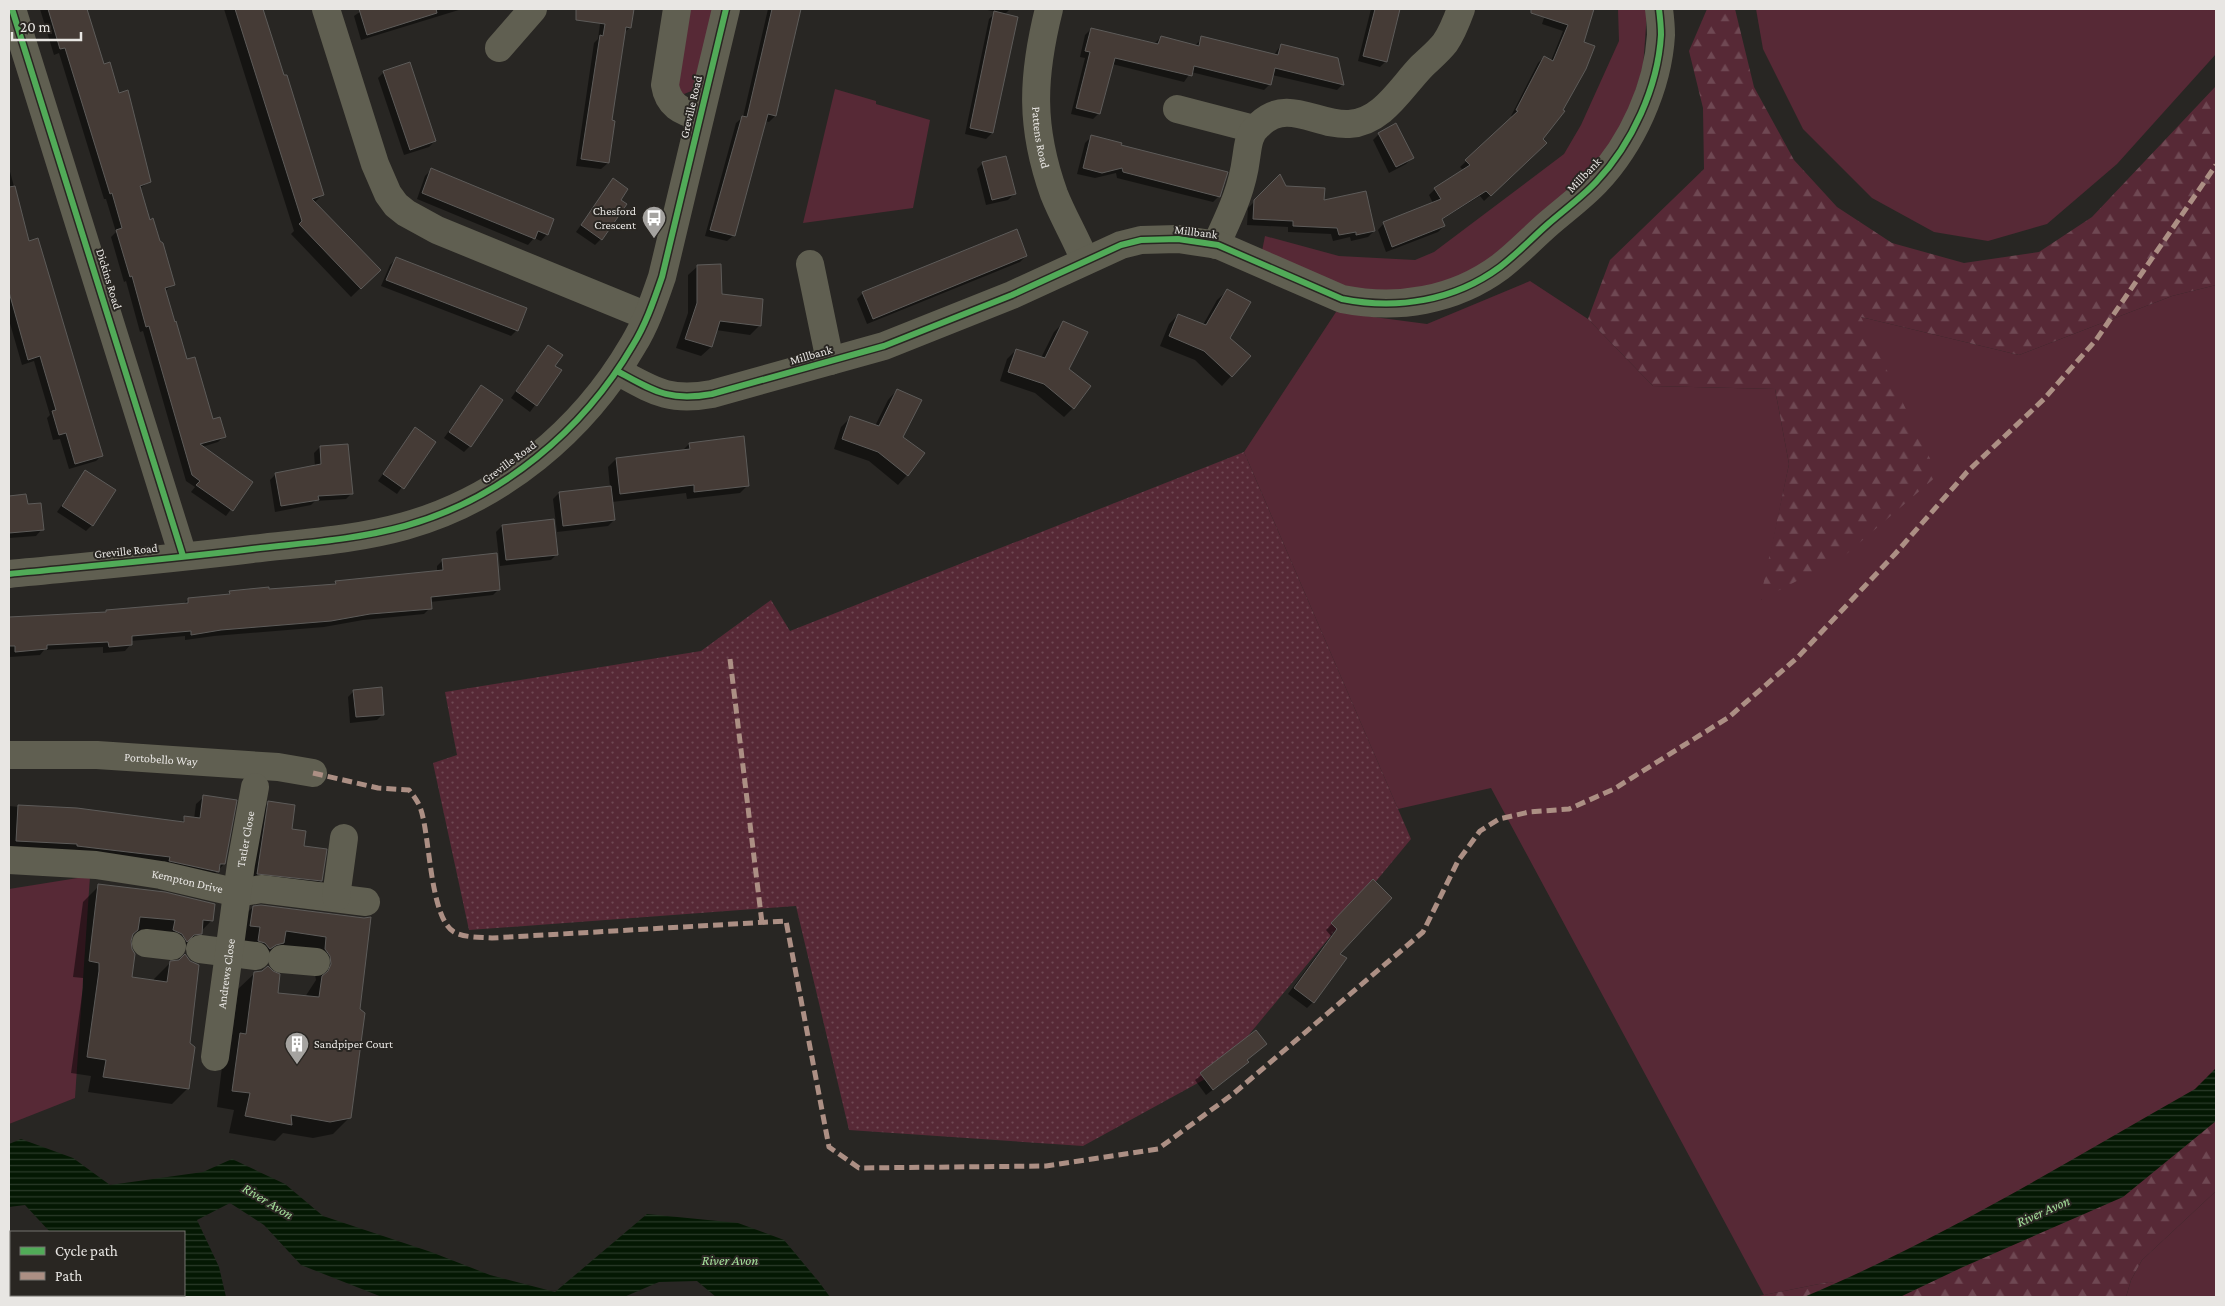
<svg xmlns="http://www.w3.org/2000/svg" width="2225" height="1306" font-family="'Crimson Pro',serif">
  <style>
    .green { fill: #572936 }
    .forest { fill: url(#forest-firs) }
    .garden { fill: url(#garden-dots) }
    .water { fill: url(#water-rules) }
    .shadow { fill: #0007 }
    .building { fill: #453b36; stroke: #5d5b59 }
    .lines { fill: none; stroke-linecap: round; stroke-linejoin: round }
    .minor { stroke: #605f51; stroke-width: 28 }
    .quiet { stroke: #ac8f84; stroke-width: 5; stroke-dasharray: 10 5; stroke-linecap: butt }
    .cycleway-casing { stroke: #292622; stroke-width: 9 }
    .cycleway { stroke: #51ab58; stroke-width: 6 }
    .labels { text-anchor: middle; stroke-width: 4; stroke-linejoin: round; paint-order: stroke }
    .street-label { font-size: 12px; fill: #e8e6e3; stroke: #292622 }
    .poi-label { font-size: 12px; fill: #e8e6e3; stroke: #292622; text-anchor: end }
    .water-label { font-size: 14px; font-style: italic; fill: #a6e19c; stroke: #292622 }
  </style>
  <defs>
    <pattern id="forest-firs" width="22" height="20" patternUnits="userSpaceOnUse" patternTransform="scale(1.25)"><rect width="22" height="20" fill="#572936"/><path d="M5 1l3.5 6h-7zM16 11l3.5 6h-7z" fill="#6f4853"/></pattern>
    <pattern id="garden-dots" width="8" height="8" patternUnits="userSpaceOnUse" patternTransform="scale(1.25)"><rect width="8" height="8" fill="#572936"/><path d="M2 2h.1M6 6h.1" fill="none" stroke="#6f4853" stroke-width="1.8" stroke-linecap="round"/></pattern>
    <pattern id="water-rules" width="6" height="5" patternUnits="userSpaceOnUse" patternTransform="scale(1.25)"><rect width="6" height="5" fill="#041803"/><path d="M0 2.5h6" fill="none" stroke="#293a28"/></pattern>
  </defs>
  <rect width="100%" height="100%" fill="#282623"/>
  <!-- green -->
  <g class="green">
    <polygon points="689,9 713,9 694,90 684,94 677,90"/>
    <polygon points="1618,9 1646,9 1647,13 1643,67 1627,117 1601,161 1477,270 1417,294 1342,291 1261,256 1265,236 1339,256 1415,260 1434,252 1564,154 1581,125 1619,41"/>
    <polygon points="1756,9 2216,9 2216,54 2117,164 2047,224 1988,241 1934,232 1872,198 1803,129 1763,49"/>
    <polygon points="835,89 876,101 876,104 930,120 913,208 803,223"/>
    <polygon points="1530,281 1588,319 1653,386 1775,389 1789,464 1761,600 1861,317 2019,355 2172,296 2216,285 2216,1098 1870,1290 1829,1282 1764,1295 1491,788 1398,809 1244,452 1336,312 1427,324"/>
    <polygon points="90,876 75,1098 9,1124 9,889"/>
    <polygon points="2216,1191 2216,1297 2126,1297 2131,1280 2142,1260"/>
  </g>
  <!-- forest -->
  <g class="forest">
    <polygon points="1707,9 1735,9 1754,87 1794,160 1837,207 1892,243 1964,263 2039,252 2092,217 2216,86 2216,285 2172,296 2019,355 1861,317 1938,475 1843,557 1760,600 1789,464 1775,389 1653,386 1588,319 1610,260 1704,169 1703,108 1689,51"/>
    <polygon points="2216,1098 2216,1191 2142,1260 2131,1280 2126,1297 1754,1297 1829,1282 1870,1290"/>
  </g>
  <!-- garden -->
  <polygon class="garden" points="1244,452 1411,839 1218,1072 1083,1146 849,1130 796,906 469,930 433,763 457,755 445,692 701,651 771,600 790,631"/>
  <!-- water -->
  <g class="water">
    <path d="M 2216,1068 L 2216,1121 L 2123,1197 L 1963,1267 L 1900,1297 L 1804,1297 C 1940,1240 2067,1162 2195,1089 Z"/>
    <polygon points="21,1139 73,1158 110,1185 203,1172 232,1159 285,1184 323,1216 431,1252 490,1275 555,1292 647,1214 738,1223 784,1240 819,1282 830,1297 716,1297 697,1281 659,1282 624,1297 382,1297 301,1265 264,1225 230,1203 197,1220 219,1267 226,1297 87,1297 86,1295 184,1295 184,1232 50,1232 25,1205 9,1207 9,1144"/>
  </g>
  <!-- shadow -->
  <g class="shadow">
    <polygon points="40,9 86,9 103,65 119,94 149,182 139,189 149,221 174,284 165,291 186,360 212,421 224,436 218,442 202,447 251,482 226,516 191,492 195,487 186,481 143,331 140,332 126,281 124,282 111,237 116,232 106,199 104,199 59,53 54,55"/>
    <polygon points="224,9 262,9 322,195 314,203 379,270 351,297 291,234 294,231"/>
    <polygon points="364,9 462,9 361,40 354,16"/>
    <polygon points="602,9 633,9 630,27 623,34 611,121 608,163 601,169 576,166 594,43 598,39"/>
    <polygon points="768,9 799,9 775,116 769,122 765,121 734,235 727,241 705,236 736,123 743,117"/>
    <polygon points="983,9 1010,9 1004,15 992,133 986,139 965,134 989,19 996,12"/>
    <polygon points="1371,9 1399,9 1386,61 1380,67 1358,61"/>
    <polygon points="1547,9 1593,9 1583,42 1541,139 1545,143 1484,201 1480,196 1441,220 1444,226 1438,232 1386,252 1378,230 1384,223 1433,203 1429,195 1435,189 1464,171 1460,167 1513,118 1511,116 1538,63 1544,57 1551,61 1563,31 1542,24"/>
    <polygon points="1091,29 1155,43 1161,37 1195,46 1201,39 1274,55 1281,45 1337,59 1342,85 1337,90 1272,75 1270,84 1264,90 1191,72 1184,82 1112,64 1099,113 1093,119 1071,114 1085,58 1080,57 1085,35"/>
    <polygon points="384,72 435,141 429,147 404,155 378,78"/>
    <polygon points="1379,134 1412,158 1406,164 1389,173 1373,140"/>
    <polygon points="1091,137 1120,146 1219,196 1213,202 1117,178 1116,173 1095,178 1077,174 1085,143"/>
    <polygon points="983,163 1014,194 1008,200 986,205 977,169"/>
    <polygon points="9,168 29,242 102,455 96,461 69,469 60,439 53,440 47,418 50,415 34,361 22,365 9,320"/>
    <polygon points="431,170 553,220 547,234 541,241 534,238 528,245 417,199 425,176"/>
    <polygon points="1280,176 1285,187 1323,202 1374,231 1368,237 1351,241 1350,237 1333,241 1331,234 1288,232 1288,227 1247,225 1248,208"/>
    <polygon points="613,180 601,239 595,245 576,232"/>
    <polygon points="1026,256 1020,262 867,324 857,299 863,293"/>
    <polygon points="396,259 517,330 511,336 381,286 390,265"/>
    <polygon points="698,266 721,295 760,325 750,335 716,330 711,347 701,356 676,348 688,313 688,275"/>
    <polygon points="1227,291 1228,338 1249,356 1222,386 1195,360 1160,346 1169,324 1178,315 1203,325 1217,300"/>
    <polygon points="1063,323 1073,408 1064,417 1035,393 1000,381 1007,359 1016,350 1041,358 1054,332"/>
    <polygon points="548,346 554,366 560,371 530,412 511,398"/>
    <polygon points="481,386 470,446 464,452 444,438"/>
    <polygon points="897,390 907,475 898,485 869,461 834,449 841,427 850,418 875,426 888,400"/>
    <polygon points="415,429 434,442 397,494 378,481"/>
    <polygon points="689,444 748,485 740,493 687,499 686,493 612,502 614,520 608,526 557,532 553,499 559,493 610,487 608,467 616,459 682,451"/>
    <polygon points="320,447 352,493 346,499 315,501 311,505 275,512 270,480 276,474 315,467 314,453"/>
    <polygon points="85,471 92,525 86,531 57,512"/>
    <polygon points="25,495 26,505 42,529 36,536 9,538 9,498"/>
    <polygon points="502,526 557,554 551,560 500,566 496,532"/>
    <polygon points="443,560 499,589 493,595 430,602 430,608 424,614 363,620 324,627 214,636 185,640 185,636 131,641 131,644 125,651 103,653 103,647 44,650 40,655 10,657 9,618 103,614 106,611 183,604 188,600 226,596 230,592 332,586 336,582 437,572 437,566"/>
    <polygon points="354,691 383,714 377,720 350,723 348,697"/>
    <polygon points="204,797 224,864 210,879 9,848 9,806 180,823 185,818 194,819 196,804"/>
    <polygon points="269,803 291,830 321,880 312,890 248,883 259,812"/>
    <polygon points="1373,881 1338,954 1313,1002 1307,1008 1288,994 1331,936 1326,930"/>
    <polygon points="99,886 212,920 184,949 159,935 133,933 129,941 131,978 154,981 154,979 170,963 188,1044 188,1088 172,1104 88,1092 91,1076 71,1073 83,988 83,978 73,977 83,902"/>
    <polygon points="253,907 364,919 349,1118 333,1134 313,1138 283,1133 275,1141 229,1133 234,1110 217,1107 224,1051 231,1044 238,989 255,973 276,994 305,997 316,980 311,954 266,960 253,965 236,924"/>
    <polygon points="1256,1032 1241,1068 1206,1095 1195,1080"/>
  </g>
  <!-- building -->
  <g class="building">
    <polygon points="48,9 87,9 104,64 110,62 119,93 128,90 151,182 140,186 150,220 153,218 160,241 163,243 175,285 165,288 175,322 176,321 187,359 195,357 213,419 220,417 226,437 200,444 253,482 233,511 196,485 200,481 192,475 149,326 146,327 132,276 130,277 116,230 122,228 112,193 110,194 65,48 60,49"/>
    <polygon points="235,9 263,9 284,75 287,75 324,195 312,199 381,270 361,289 299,224 302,221"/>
    <polygon points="359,9 436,9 437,13 367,35"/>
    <polygon points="576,9 634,9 631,28 626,27 612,120 615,121 609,163 581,159 600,35 603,36 605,24 576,20"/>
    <polygon points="772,9 801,9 776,116 768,114 735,236 710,230 742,116 747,117"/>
    <polygon points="1375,9 1400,9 1387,62 1363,56"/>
    <polygon points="1531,9 1594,9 1584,42 1595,46 1586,69 1563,110 1565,111 1543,139 1547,143 1491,196 1486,191 1442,219 1445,226 1392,247 1383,222 1441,199 1434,188 1470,165 1465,160 1518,111 1516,110 1544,56 1553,61 1568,25 1531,13"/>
    <polygon points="994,11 1018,17 993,133 970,128"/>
    <polygon points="1091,28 1158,44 1161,36 1199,46 1201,36 1278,55 1281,44 1338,58 1344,85 1275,68 1271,85 1194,66 1192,76 1115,58 1100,114 1076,108 1090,52 1085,51"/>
    <polygon points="410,62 436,141 410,150 383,71"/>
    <polygon points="1396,123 1414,158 1396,167 1378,133"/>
    <polygon points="1091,135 1122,143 1121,145 1228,172 1220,197 1123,172 1122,168 1102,173 1083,168"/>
    <polygon points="1006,156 1016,194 992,200 982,162"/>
    <polygon points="431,168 554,219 548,235 538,231 535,239 422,193"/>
    <polygon points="1280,174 1286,186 1325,188 1324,200 1366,191 1375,231 1356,235 1356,232 1339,235 1337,228 1293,226 1293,221 1253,219 1254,200"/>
    <polygon points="613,178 628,189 621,200 627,204 602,240 581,225"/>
    <polygon points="15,186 29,241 38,238 103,456 75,464 66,433 59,435 52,411 56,410 40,356 28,360 9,292 9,187"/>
    <polygon points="1017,229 1027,256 873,319 862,292"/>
    <polygon points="396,257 527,308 518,331 386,280"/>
    <polygon points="721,264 722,294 763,299 761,326 720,321 712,347 685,339 697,303 697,265"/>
    <polygon points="1227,289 1251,302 1230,338 1251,356 1232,377 1204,351 1169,336 1178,314 1206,325"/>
    <polygon points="1063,321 1088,332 1069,369 1091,386 1074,409 1044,384 1008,372 1016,349 1045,358"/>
    <polygon points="548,345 563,355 555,366 562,370 537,406 516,391"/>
    <polygon points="481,385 503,400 471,447 449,432"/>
    <polygon points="897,389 922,400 903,437 925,453 908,476 878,452 842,439 850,416 879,426"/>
    <polygon points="415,427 436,442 404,489 383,474"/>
    <polygon points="744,436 749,486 694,492 694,485 620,494 616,458 690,449 689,443"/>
    <polygon points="348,444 353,494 318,496 319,500 281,506 275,473 321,464 320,446"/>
    <polygon points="85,470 116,490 93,526 62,506"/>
    <polygon points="611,486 615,520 563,526 559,492"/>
    <polygon points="26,494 28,504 41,503 44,530 9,533 9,496"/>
    <polygon points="554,519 558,555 506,560 502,525"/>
    <polygon points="497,553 500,590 431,597 432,609 370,614 331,621 221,630 191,635 191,631 132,636 132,645 109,647 108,642 47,645 47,649 15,652 15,646 9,646 9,617 106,612 106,610 188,603 188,598 230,594 229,591 269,587 269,589 336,584 335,581 443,570 442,559"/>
    <polygon points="382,687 384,715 356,717 353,690"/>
    <polygon points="203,795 237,800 225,864 220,864 219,872 169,861 170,857 77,846 77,844 16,841 18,805 77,808 184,822 184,816 200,818"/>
    <polygon points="268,801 295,805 292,829 306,831 304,846 327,849 322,881 257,874"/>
    <polygon points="1373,879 1392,898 1340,954 1347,958 1314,1003 1294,988 1337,929 1331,923"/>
    <polygon points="98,884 165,892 215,904 213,921 203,920 202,934 194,935 187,942 182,934 173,930 175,920 140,917 138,930 133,934 131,941 132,949 135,954 132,977 167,982 170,961 179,960 185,954 190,961 199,965 190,1043 195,1047 189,1089 103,1077 106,1060 87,1057 99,971 99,963 89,961"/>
    <polygon points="261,905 364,918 371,917 360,1009 365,1013 351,1118 330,1122 291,1115 292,1125 245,1116 250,1093 232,1091 240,1033 246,1034 254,972 262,971 268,966 273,971 280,974 278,993 319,997 322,976 328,971 331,964 330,956 325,949 326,937 286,931 284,943 276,945 270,949 265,943 258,941 260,927 250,926 253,906"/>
    <polygon points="1256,1030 1267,1044 1247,1060 1249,1062 1213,1090 1200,1073"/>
  </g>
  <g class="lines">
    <!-- minor -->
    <g class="minor">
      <polyline points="12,9 183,556"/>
      <polyline points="326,9 375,164 388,194 396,205 406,213 437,230 647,316"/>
      <path d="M 677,9 L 665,85 C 668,105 681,112 700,116"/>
      <path id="s1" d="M 1049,9 C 1032,77 1030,127 1054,194 C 1063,217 1076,238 1085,261"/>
      <polyline points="499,48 533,9"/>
      <polyline points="1177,109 1254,129"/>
      <path d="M 1216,245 C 1229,216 1242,191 1246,159 C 1248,147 1248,134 1259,125 C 1287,97 1317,126 1349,124 C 1382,122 1400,89 1421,67 C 1429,59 1438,52 1445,43 C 1452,33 1457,20 1461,9"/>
      <polyline points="810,264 830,361"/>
      <path d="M 617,371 C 654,391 669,402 712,394 L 884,346 L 1012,295 L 1121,245 L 1141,240 L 1178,239 L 1218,245 L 1342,299 C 1397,310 1454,301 1500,267 C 1517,254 1532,238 1548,224 C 1564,210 1582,197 1596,182 C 1632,144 1658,87 1661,35 C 1661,27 1660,17 1659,9"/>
      <path d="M 9,574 C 90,566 171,559 252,549 C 302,543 355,540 405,526 C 501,499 583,431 633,345 C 646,324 654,300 662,277 L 726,9"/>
      <path id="s2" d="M 9,755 L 97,755 L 278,767 L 313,773"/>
      <path id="s3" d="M 9,860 L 96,865 L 161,875 L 238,893 L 261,889 L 366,902"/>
      <polyline points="336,897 344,838"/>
      <polyline points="146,943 172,946"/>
      <polyline points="200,949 256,956"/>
      <polyline points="282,959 316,962"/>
      <path id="s4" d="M 215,1057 L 241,864 L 255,787"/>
    </g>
    <!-- quiet -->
    <g class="quiet">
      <polyline points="730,659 762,923"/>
      <path d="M 313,773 L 378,788 L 409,790 C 414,796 419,803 421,810 C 430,837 430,918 454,932 C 465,938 480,937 492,938 L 786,921 L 829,1147 L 859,1168 L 1046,1166 L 1158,1149 L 1233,1094 L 1423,932 L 1458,861 L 1480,831 L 1499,819 L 1529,812 L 1569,809 L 1614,789 L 1729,717 L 1798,657 L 1895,554 L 1967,472 L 2044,399 L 2096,340 L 2216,165"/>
    </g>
    <defs>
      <g id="cycleway">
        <polyline points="12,9 183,556"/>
        <path d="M 617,371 C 654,391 669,402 712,394 L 884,346 L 1012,295 L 1121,245 L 1141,240 L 1178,239 L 1218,245 L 1342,299 C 1397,310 1454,301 1500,267 C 1517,254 1532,238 1548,224 C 1564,210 1582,197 1596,182 C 1632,144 1658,87 1661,35 C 1661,27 1660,17 1659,9"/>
        <path d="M 9,574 C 90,566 171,559 252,549 C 302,543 355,540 405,526 C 501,499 583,431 633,345 C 646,324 654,300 662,277 L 726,9"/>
      </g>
    </defs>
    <!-- cycleway casing -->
    <use href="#cycleway" class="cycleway-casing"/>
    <!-- cycleway -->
    <use href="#cycleway" class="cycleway"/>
  </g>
  <!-- icons -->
  <defs>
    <symbol id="bus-pin" viewBox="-11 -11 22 30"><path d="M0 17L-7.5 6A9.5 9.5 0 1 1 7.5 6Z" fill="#a5a3a0" stroke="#292622"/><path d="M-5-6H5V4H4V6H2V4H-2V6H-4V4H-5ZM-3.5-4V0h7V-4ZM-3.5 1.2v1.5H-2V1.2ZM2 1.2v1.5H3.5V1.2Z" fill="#fff"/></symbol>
    <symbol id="building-pin" viewBox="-11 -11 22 30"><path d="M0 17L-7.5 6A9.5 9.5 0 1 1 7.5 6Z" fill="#a5a3a0" stroke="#292622"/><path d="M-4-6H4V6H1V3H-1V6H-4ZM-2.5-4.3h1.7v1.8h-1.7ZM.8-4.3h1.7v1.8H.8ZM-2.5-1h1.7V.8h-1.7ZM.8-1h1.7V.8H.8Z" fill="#fff"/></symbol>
  </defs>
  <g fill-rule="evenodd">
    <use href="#bus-pin" x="640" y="204" width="28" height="38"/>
    <use href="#building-pin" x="283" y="1030" width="28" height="38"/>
  </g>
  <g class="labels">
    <!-- street labels -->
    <g class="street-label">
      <text transform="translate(691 107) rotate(-77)" y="4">Greville Road</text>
      <text dy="4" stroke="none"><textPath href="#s1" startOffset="130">Pattens Road</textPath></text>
      <text transform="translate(1584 175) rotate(-46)" y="4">Millbank</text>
      <text transform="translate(1196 232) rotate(7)" y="4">Millbank</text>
      <text transform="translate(109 279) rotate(73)" y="4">Dickins Road</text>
      <text transform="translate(811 355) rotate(-16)" y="4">Millbank</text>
      <text transform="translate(509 462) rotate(-36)" y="4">Greville Road</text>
      <text transform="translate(126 551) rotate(-6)" y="4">Greville Road</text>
      <text dy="4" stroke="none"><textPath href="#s2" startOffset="152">Portobello Way</textPath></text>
      <text dy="4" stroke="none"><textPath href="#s4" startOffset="220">Tatler Close</textPath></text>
      <text dy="4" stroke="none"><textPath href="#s3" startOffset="180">Kempton Drive</textPath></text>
      <text dy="4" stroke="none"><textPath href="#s4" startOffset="84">Andrews Close</textPath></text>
    </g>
    <!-- poi labels -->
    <g class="poi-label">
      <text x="636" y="215">Chesford<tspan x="636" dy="14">Crescent</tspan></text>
      <text x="314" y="1048" text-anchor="start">Sandpiper Court</text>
    </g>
    <!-- water labels -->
    <g class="water-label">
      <text transform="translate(268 1201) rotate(31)" y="5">River Avon</text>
      <text transform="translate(2043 1211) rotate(-24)" y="5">River Avon</text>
      <text x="730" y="1265">River Avon</text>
    </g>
  </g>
  <!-- border -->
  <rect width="2225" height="1306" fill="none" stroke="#e8e6e3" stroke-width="20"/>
  <!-- legend -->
  <rect x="10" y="1231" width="175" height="65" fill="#292622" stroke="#75736f"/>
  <rect x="20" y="1247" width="25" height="8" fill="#51ab58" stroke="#75736f"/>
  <text x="55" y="1256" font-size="15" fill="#e8e6e3">Cycle path</text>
  <rect x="20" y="1272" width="25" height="8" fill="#ac8f84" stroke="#75736f"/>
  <text x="55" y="1281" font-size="15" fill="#e8e6e3">Path</text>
  <!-- scale -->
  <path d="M12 32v8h69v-8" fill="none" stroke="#e8e6e3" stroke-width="2.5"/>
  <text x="20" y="32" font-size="15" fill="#e8e6e3" stroke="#292622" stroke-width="4" paint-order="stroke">20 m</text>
</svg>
